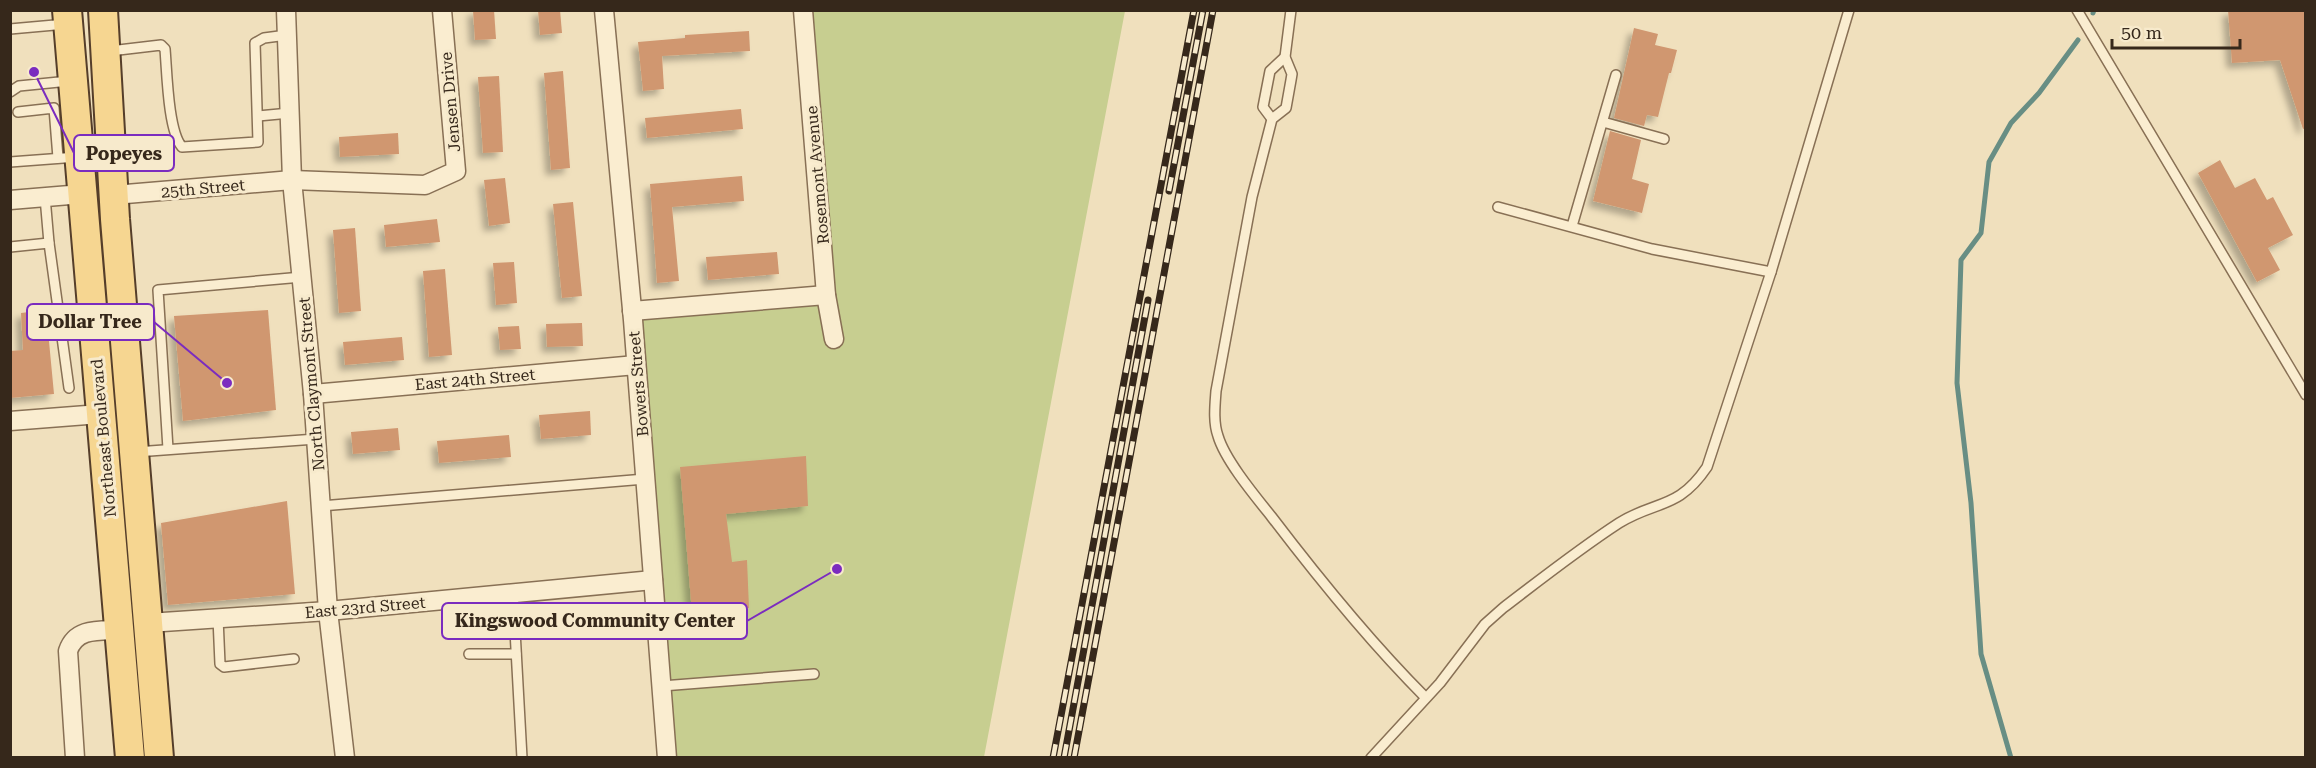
<svg xmlns="http://www.w3.org/2000/svg" width="2316" height="768" font-family="'Roboto Serif',serif">
  <style>
    .green { fill: #c7ce90 }
    .lines { fill: none; stroke-linecap: round; stroke-linejoin: round }
    .stream { stroke: #688e84; stroke-width: 5 }
    .building { fill: #d09770; filter: url(#shadow) }
    .service-casing { stroke: #887055; stroke-width: 12 }
    .minor-casing { stroke: #887055; stroke-width: 21 }
    .primary-casing { stroke: #553e2a; stroke-width: 32 }
    .service { stroke: #faedd0; stroke-width: 9 }
    .minor { stroke: #faedd0; stroke-width: 18 }
    .primary { stroke: #f6d691; stroke-width: 28 }
    .rail-casing { stroke: #36281b; stroke-width: 7 }
    .rail { stroke: #f7eacc; stroke-width: 4.5; stroke-dasharray: 14; stroke-linecap: butt }
    .labels { text-anchor: middle; stroke-width: 6; stroke-linejoin: round; paint-order: stroke }
    .street-label { font-size: 16px; fill: #36281b; stroke: #f7eacc }
    .leader { fill: none; stroke: #7b2cbf; stroke-width: 2 }
    .callout-dot { fill: #7b2cbf; stroke: #f7eacc; stroke-width: 2 }
    .callout { fill: #f7eacc; stroke: #7b2cbf; stroke-width: 2 }
    .callout-label { font-size: 18px; text-anchor: middle; font-weight: bold; fill: #36281b }
  </style>
  <defs>
    <filter id="shadow"><feDropShadow dx="-5.5" dy="5.5" stdDeviation="3" flood-color="#0004"/></filter>
  </defs>
  <rect width="100%" height="100%" fill="#f0e0bd"/>
  <!-- green -->
  <polygon class="green" points="803,11 1125,11 984,757 671,757 633,320 827,300"/>
  <g class="lines">
    <!-- stream -->
    <g class="stream">
      <polyline points="2093,13 2094,10"/>
      <polyline points="2011,758 1981,654 1971,503 1957,383 1961,260 1981,233 1989,162 2011,123 2039,93 2078,40"/>
    </g>
  </g>
  <!-- building -->
  <g class="building">
    <polygon points="473,10 494,10 496,39 475,40"/>
    <polygon points="538,10 560,10 562,33 540,35"/>
    <polygon points="2228,10 2306,10 2306,128 2303,129 2280,60 2232,63"/>
    <polygon points="1634,28 1658,34 1655,45 1677,50 1671,73 1669,73 1658,117 1647,115 1644,126 1614,118"/>
    <polygon points="749,31 750,51 662,56 664,89 643,91 638,42 685,38 685,35"/>
    <polygon points="563,71 570,168 551,170 544,73"/>
    <polygon points="499,76 503,152 483,153 478,77"/>
    <polygon points="741,109 743,129 647,138 645,118"/>
    <polygon points="1610,131 1641,140 1632,179 1649,184 1642,213 1593,201"/>
    <polygon points="398,133 399,154 340,157 339,137"/>
    <polygon points="2220,160 2235,188 2255,178 2267,200 2273,197 2293,235 2268,248 2280,270 2257,282 2198,173"/>
    <polygon points="742,176 744,201 672,207 679,281 657,283 650,184"/>
    <polygon points="505,178 510,223 489,226 484,180"/>
    <polygon points="573,202 582,296 562,298 553,204"/>
    <polygon points="437,219 440,242 386,247 384,225"/>
    <polygon points="355,228 361,311 339,313 333,230"/>
    <polygon points="777,252 779,274 708,280 706,257"/>
    <polygon points="514,262 517,303 496,305 493,263"/>
    <polygon points="445,269 452,355 429,357 423,271"/>
    <polygon points="46,310 54,394 10,398 10,351 23,350 21,313"/>
    <polygon points="268,310 276,410 183,421 174,316"/>
    <polygon points="582,323 583,346 547,347 546,324"/>
    <polygon points="519,326 521,349 500,350 498,327"/>
    <polygon points="402,337 404,360 345,365 343,342"/>
    <polygon points="590,411 591,435 541,439 539,415"/>
    <polygon points="398,428 400,450 353,454 351,432"/>
    <polygon points="509,435 511,457 439,463 437,441"/>
    <polygon points="806,456 808,506 726,514 732,562 747,560 749,608 692,613 680,467"/>
    <polygon points="287,501 295,594 168,605 161,523"/>
  </g>
  <g class="lines">
    <defs>
      <g id="service">
        <path d="M 1291,10 L 1285,57 L 1292,74 L 1291,80 L 1286,108 L 1272,119 L 1252,197 L 1216,391 C 1215,405 1213,422 1218,436 C 1225,460 1255,496 1271,516 C 1319,579 1369,641 1425,697"/>
        <polyline points="2077,10 2306,395"/>
        <polyline points="10,29 66,24"/>
        <path d="M 110,51 L 161,45 L 165,49 C 167,72 168,131 182,147 L 258,142 L 255,43 L 264,38 L 287,35"/>
        <polyline points="10,92 19,86 69,81"/>
        <polyline points="18,112 54,108 58,158"/>
        <polyline points="258,116 290,113"/>
        <polyline points="1272,119 1263,107 1270,71 1285,57"/>
        <polyline points="1603,122 1664,139"/>
        <polyline points="10,162 77,157"/>
        <polyline points="45,197 49,243"/>
        <polyline points="1498,207 1652,249 1771,272"/>
        <polyline points="1572,226 1616,75"/>
        <polyline points="10,247 49,243 69,388"/>
        <polyline points="62,330 89,325"/>
        <polyline points="168,449 158,290 302,277"/>
        <polyline points="136,452 316,439"/>
        <polyline points="321,506 645,479"/>
        <polyline points="513,594 522,758"/>
        <polyline points="218,618 220,664 224,667 294,659"/>
        <polyline points="469,654 516,654"/>
        <polyline points="662,686 814,674"/>
        <path d="M 1371,758 L 1440,683 L 1485,624 L 1503,608 C 1541,579 1579,549 1619,523 C 1656,500 1678,510 1707,467 L 1771,272 L 1849,10"/>
      </g>
      <g id="minor">
        <polyline points="286,10 292,180 313,394 328,611 345,758"/>
        <polyline points="604,10 633,320 667,758"/>
        <polyline points="803,10 826,295 834,339"/>
        <polyline points="114,195 292,180 425,185 456,171 442,10"/>
        <polyline points="10,200 82,194"/>
        <polyline points="632,311 826,295"/>
        <polyline points="313,394 636,365"/>
        <polyline points="10,421 100,414"/>
        <polyline points="148,623 328,611 653,580"/>
        <path d="M 75,758 L 68,651 C 76,627 100,631 120,630"/>
      </g>
      <g id="primary">
        <polyline points="67,10 130,758"/>
        <polyline points="103,10 115,219 159,758"/>
      </g>
    </defs>
    <!-- service casing -->
    <use href="#service" class="service-casing"/>
    <!-- minor casing -->
    <use href="#minor" class="minor-casing"/>
    <!-- primary casing -->
    <use href="#primary" class="primary-casing"/>
    <!-- service -->
    <use href="#service" class="service"/>
    <!-- minor -->
    <use href="#minor" class="minor"/>
    <!-- primary -->
    <use href="#primary" class="primary"/>
    <defs>
      <g id="rail">
        <polyline points="1169,191 1203,10"/>
        <polyline points="1053,758 1194,10"/>
        <polyline points="1064,758 1148,300"/>
        <polyline points="1074,758 1213,10"/>
      </g>
    </defs>
    <!-- rail casing -->
    <use href="#rail" class="rail-casing"/>
    <!-- rail -->
    <use href="#rail" class="rail"/>
  </g>
  <g class="labels">
    <!-- street labels -->
    <g class="street-label">
      <text transform="translate(450 102) rotate(-95)" y="6">Jensen Drive</text>
      <text transform="translate(817 175) rotate(-95)" y="6">Rosemont Avenue</text>
      <text transform="translate(203 188) rotate(-5)" y="6">25th Street</text>
      <text transform="translate(475 379) rotate(-5)" y="6">East 24th Street</text>
      <text transform="translate(311 384) rotate(-95)" y="6">North Claymont Street</text>
      <text transform="translate(638 384) rotate(-95)" y="6">Bowers Street</text>
      <text transform="translate(103 438) rotate(-95)" y="6">Northeast Boulevard</text>
      <text transform="translate(365 607) rotate(-5)" y="6">East 23rd Street</text>
    </g>
  </g>
  <!-- callouts -->
  <path class="leader" d="M34 72L74 153M227 383L154 322M837 569L747 621"/>
  <g class="callout-dot">
    <circle cx="34" cy="72" r="6"/>
    <circle cx="227" cy="383" r="6"/>
    <circle cx="837" cy="569" r="6"/>
  </g>
  <g class="callout">
    <rect x="74" y="135" width="100" height="36" rx="6"/>
    <rect x="27" y="304" width="127" height="36" rx="6"/>
    <rect x="442" y="603" width="305" height="36" rx="6"/>
  </g>
  <g class="callout-label">
    <text x="124" y="160">Popeyes</text>
    <text x="90" y="328">Dollar Tree</text>
    <text x="595" y="627">Kingswood Community Center</text>
  </g>
  <!-- border -->
  <rect width="2316" height="768" fill="none" stroke="#36281b" stroke-width="24"/>
  <!-- scale -->
  <path d="M2112 39v9h128v-9" fill="none" stroke="#36281b" stroke-width="3"/>
  <text x="2121" y="39" font-size="18" fill="#36281b" stroke="#f7eacc" stroke-width="4.5" paint-order="stroke">50 m</text>
</svg>
